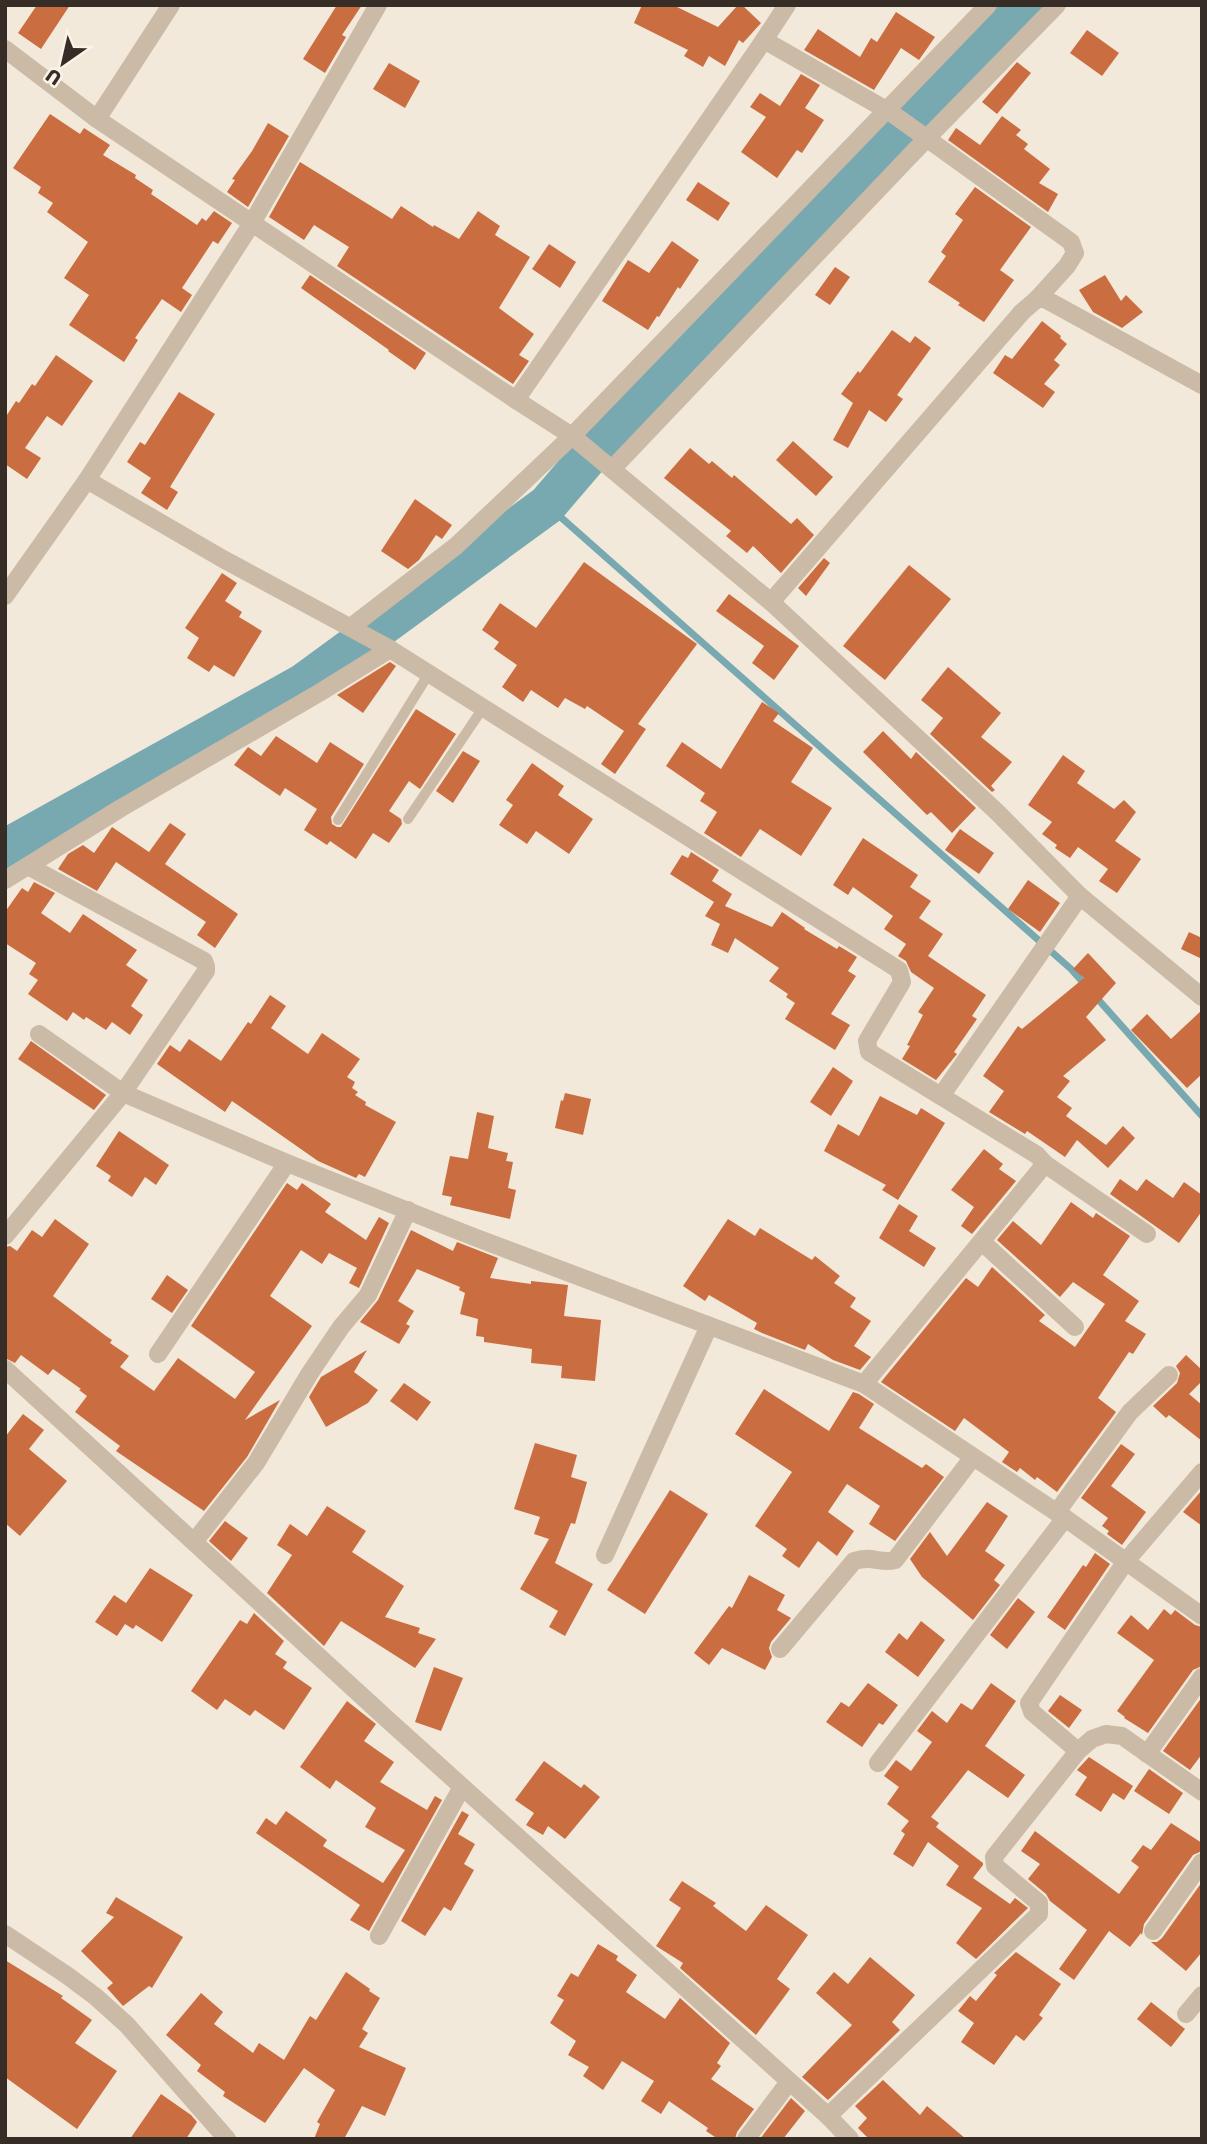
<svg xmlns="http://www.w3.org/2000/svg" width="1207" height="2144" font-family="Rubik,sans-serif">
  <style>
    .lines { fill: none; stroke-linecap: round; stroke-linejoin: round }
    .stream { stroke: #78a9b0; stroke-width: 7 }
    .river { stroke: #78a9b0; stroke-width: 40 }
    .building { fill: #ca6e41 }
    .service { stroke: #cbbaa6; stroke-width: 10 }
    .minor { stroke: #cbbaa6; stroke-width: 18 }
  </style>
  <rect width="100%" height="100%" fill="#f2e9da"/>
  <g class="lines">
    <!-- stream -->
    <g class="stream">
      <polyline points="547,505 1071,969 1087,987"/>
      <polyline points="1095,996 1202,1116"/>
    </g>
    <!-- river -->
    <polyline class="river" points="5,849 304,683 547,505 613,428 1024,5"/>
  </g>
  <!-- building -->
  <g class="building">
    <polygon points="37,5 70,5 41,49 18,33"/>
    <polygon points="337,5 362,5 342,35 346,37 325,73 303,59"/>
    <polygon points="642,5 673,5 718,27 738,5 742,5 761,23 743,43 739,40 725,66 709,56 703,67 684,56 688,50 634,23"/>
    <polygon points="896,12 935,37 919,60 901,48 874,90 804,50 818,29 860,57 871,38 877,42"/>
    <polygon points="1087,30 1119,53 1102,76 1070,53"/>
    <polygon points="1017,62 1031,73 997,114 982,102"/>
    <polygon points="389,63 420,81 405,108 373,89"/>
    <polygon points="801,74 820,85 805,108 824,120 802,153 797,150 777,178 741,152 766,117 750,107 760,93 780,106"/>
    <polygon points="50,114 80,134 84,128 110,145 103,155 136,175 135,178 153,190 151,194 197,225 202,218 206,221 214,211 232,223 218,244 213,241 182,288 192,295 181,312 162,299 135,338 138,340 124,362 69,325 89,295 64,278 88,242 47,212 53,203 38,193 41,187 13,168"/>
    <polygon points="1002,116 1021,130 1016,135 1028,144 1024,149 1050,169 1039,183 1058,194 1048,212 948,140 956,128 980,145"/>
    <polygon points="268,123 289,136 248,207 227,192 235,180 232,179 252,151"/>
    <polygon points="300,162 392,219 401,206 433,227 434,225 459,239 478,211 500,226 495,235 530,257 499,308 534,334 519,355 529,361 513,384 337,266 349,247 314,225 304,240 269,217"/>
    <polygon points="698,182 730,203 718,221 686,200"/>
    <polygon points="975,187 1031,227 1000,270 1014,280 984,322 958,305 960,303 928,282 946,256 941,252 963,220 955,214"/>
    <polygon points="672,241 699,260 680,289 678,287 659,317 657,316 648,330 602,301 628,260 649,273"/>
    <polygon points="549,244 576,262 560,288 532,269"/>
    <polygon points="835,267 850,277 830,305 815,295"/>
    <polygon points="310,275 426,353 415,370 388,351 389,350 301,288"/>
    <polygon points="1105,275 1121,301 1126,295 1143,312 1122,328 1093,312 1079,290"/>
    <polygon points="1042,321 1061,336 1060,338 1067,344 1054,360 1060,365 1044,384 1055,392 1043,408 993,373 1005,355 1012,359"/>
    <polygon points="892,330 910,343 915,336 931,348 897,395 903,399 886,422 869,410 848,448 833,440 853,403 841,394 858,371 860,373"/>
    <polygon points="56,355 93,381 62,426 47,416 25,448 41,458 27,479 5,464 5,418 16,401 19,403 32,384 35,386"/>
    <polygon points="179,392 215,414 170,487 178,492 167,510 141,493 151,478 127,462 140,442 145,445"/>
    <polygon points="793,441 833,477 816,496 776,460"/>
    <polygon points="690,448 709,464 712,461 732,478 734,475 791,524 797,518 814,535 781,573 753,546 747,553 726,536 731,531 664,478"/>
    <polygon points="415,499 452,525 442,539 436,535 419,560 408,569 381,551"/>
    <polygon points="824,558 830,563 806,596 798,588"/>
    <polygon points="584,562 697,644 638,724 646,729 615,774 601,764 624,731 587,706 585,709 565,698 558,708 531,690 523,702 502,687 517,665 494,649 499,642 482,630 500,603 536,628"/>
    <polygon points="909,565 951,599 885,680 843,646"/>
    <polygon points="222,573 237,583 225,601 242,612 239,617 262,631 234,677 214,665 209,672 187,658 199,638 185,628"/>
    <polygon points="729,594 799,646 774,680 752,663 764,646 716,611"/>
    <polygon points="390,662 396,666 363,713 337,695"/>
    <polygon points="948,667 1001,713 981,737 1012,762 991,786 995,790 992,792 930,734 943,718 921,700"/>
    <polygon points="762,702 779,713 773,721 813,748 791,782 832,808 801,856 760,829 741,857 704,833 717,812 700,801 705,793 666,766 682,742 721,769"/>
    <polygon points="416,709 456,734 420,789 409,781 389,811 401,819 402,824 389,843 373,833 356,859 330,841 327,845 304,830 317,809 285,788 280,796 234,765 248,747 261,756 276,736 317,763 330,742 364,764 331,817 332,824 337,827 341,827"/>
    <polygon points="883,731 911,759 916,752 976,808 952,833 931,812 927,815 863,752"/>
    <polygon points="463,751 480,761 453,803 436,791"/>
    <polygon points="1063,755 1085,771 1077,783 1114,809 1124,800 1136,812 1115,841 1141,859 1117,893 1099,881 1108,869 1078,847 1070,858 1055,848 1057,845 1042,834 1052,822 1028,805"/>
    <polygon points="532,763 564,786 558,795 593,819 569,854 536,831 527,844 499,825 513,805 506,800"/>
    <polygon points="170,823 186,834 165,864 238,914 215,948 197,935 206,922 116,862 97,891 58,869 68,854 83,845 94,853 112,827 149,852"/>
    <polygon points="960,829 994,853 979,874 945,850"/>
    <polygon points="863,838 918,875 910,887 931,901 919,918 943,934 928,956 986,995 972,1016 977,1019 954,1052 957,1054 936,1080 902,1059 910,1046 907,1045 923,1015 918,1012 934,988 911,972 906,961 898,956 906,944 884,929 893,916 853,887 848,895 833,885"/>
    <polygon points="691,852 719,870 712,881 732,894 725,906 772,927 782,912 805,928 804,929 837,949 839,946 857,957 848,971 856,976 831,1014 850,1025 835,1050 785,1019 795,1003 786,997 788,994 769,981 779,968 735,938 728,953 711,945 720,924 705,916 714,902 670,874 682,855 688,858"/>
    <polygon points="1028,880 1060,903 1040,932 1008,909"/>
    <polygon points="34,882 55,893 41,913 70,933 83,914 137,950 126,965 148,980 131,1006 143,1015 130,1035 112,1022 106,1030 86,1017 84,1020 73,1012 67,1021 28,994 38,980 29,974 36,963 5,943 5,912 22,888 28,892"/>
    <polygon points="1189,932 1202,938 1202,959 1181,949"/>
    <polygon points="1088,953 1116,983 1086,1017 1106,1040 1063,1076 1070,1081 1057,1097 1072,1108 1066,1116 1106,1145 1123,1126 1135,1138 1108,1168 1077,1140 1065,1157 1027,1131 1025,1134 989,1112 1004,1091 983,1076 1018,1026 1022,1029 1084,978 1073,969"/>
    <polygon points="270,995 286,1006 271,1028 308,1054 322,1033 360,1059 347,1077 355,1082 352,1088 358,1092 355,1095 366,1102 365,1105 396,1122 365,1177 359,1174 356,1178 318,1161 232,1101 225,1112 157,1064 170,1045 180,1052 189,1039 221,1061 248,1022 251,1024"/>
    <polygon points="1202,1010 1202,1074 1187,1088 1131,1030 1147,1014 1171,1039"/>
    <polygon points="31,1041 106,1095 94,1110 18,1059"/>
    <polygon points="833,1067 853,1081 831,1116 810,1102"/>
    <polygon points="565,1093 591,1099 583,1135 555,1128 561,1100 563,1101"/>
    <polygon points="880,1096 917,1115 921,1108 945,1123 898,1200 882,1190 886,1185 824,1151 838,1124 859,1136"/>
    <polygon points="477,1112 494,1116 488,1148 508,1153 506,1161 513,1162 508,1188 516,1190 510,1219 450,1205 452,1197 442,1195 450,1156 468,1159"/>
    <polygon points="119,1131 169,1165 156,1185 145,1177 132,1197 108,1181 111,1176 96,1166"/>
    <polygon points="984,1149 1003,1164 999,1169 1016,1181 972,1234 961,1226 974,1207 951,1190"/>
    <polygon points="1120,1179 1137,1191 1146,1179 1173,1198 1184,1182 1202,1195 1202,1211 1179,1243 1110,1194"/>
    <polygon points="287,1183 297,1190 302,1183 331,1204 325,1212 366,1240 379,1217 389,1223 359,1288 349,1283 357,1268 329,1253 322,1264 301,1250 270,1296 312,1326 245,1420 280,1400 247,1457 204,1511 116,1451 120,1446 75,1412 87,1396 79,1390 81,1389 53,1369 48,1375 21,1355 15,1363 5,1358 5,1247 10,1246 17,1251 32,1230 42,1237 55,1219 89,1244 53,1296 106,1336 112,1340 110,1343 129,1356 120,1367 154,1391 178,1358 235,1399 255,1372 191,1326"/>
    <polygon points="1071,1202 1093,1218 1096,1213 1130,1236 1103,1275 1139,1301 1125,1321 1146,1334 1133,1354 1129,1352 1098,1398 1116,1412 1057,1492 1037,1477 1035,1480 1020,1468 1017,1472 1002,1462 1009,1452 964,1418 955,1431 881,1382 966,1278 978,1287 992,1267 1045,1315 1039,1321 1075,1347 1105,1304 1073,1282 1060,1297 997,1240 1013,1221 1041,1245"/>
    <polygon points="899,1204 918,1216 909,1231 936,1248 924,1267 879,1238"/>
    <polygon points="728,1219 755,1236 760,1228 812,1260 815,1256 840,1276 834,1283 856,1298 850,1307 871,1321 854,1346 871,1357 860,1370 833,1360 808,1344 805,1350 762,1333 754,1329 757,1323 709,1295 705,1301 683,1286"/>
    <polygon points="411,1230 453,1251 457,1242 498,1258 490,1278 531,1284 531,1281 568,1285 564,1316 601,1320 595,1381 561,1378 562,1366 531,1363 532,1349 484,1342 484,1337 476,1336 478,1319 460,1314 465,1293 459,1290 460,1287 417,1269 398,1301 414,1311 406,1324 410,1326 399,1344 360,1322 378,1300"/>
    <polygon points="167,1275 188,1290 172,1313 151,1299"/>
    <polygon points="367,1350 354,1372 378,1390 368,1403 326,1427 309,1397 321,1377"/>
    <polygon points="1186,1355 1202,1370 1202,1381 1189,1394 1202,1405 1202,1441 1169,1415 1166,1418 1153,1406 1177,1383 1180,1373 1176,1366"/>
    <polygon points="404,1383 431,1402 417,1421 390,1401"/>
    <polygon points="764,1389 829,1431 853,1392 859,1394 874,1404 859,1428 922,1468 926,1464 944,1477 895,1541 869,1524 880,1506 847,1484 828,1512 854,1531 837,1556 818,1541 799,1568 782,1556 787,1549 755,1526 792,1472 735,1434"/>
    <polygon points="23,1414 44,1430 29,1449 67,1481 20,1536 5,1523 5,1437"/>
    <polygon points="535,1443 577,1455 571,1477 587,1482 575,1524 571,1523 555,1563 593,1584 565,1636 549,1627 558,1611 520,1589 549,1539 534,1534 540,1517 514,1509"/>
    <polygon points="1121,1444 1135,1454 1111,1486 1146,1512 1122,1545 1107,1534 1109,1531 1102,1526 1108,1518 1081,1498"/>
    <polygon points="670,1490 708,1514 645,1614 607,1590"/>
    <polygon points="1202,1490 1202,1526 1183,1512"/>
    <polygon points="987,1502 1008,1516 985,1551 1005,1565 994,1580 1000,1585 973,1620 922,1577 910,1559 930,1532 947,1556"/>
    <polygon points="327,1506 366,1531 352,1552 404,1586 385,1617 420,1628 418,1633 436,1639 415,1668 341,1621 324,1646 267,1593 292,1555 277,1545 290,1524 307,1536"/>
    <polygon points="225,1521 248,1538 231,1561 209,1541"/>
    <polygon points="1095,1553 1110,1564 1065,1630 1047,1617 1083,1565 1086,1567"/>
    <polygon points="150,1568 193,1595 162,1642 136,1625 133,1629 125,1624 117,1636 95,1622 114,1595 126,1603"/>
    <polygon points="749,1575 785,1595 777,1610 791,1618 771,1642 769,1648 772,1657 765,1670 722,1648 709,1665 694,1653 729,1606 732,1608"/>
    <polygon points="1018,1598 1035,1612 1007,1649 990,1635"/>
    <polygon points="1164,1609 1171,1615 1175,1610 1195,1625 1202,1627 1202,1666 1193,1670 1148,1733 1124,1718 1125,1717 1117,1711 1154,1660 1117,1633 1131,1615 1148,1630"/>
    <polygon points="254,1613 284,1641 275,1654 287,1662 283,1668 312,1688 284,1730 255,1710 250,1716 225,1699 217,1710 191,1691 240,1620 247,1624"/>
    <polygon points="921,1621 945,1640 918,1677 885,1652 899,1633 907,1640"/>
    <polygon points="434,1667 463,1678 441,1731 415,1722"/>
    <polygon points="868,1683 898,1705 883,1725 879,1723 862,1747 826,1722 841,1702 849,1707"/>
    <polygon points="991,1683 1016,1701 985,1746 1025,1775 1008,1798 968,1770 931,1817 939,1823 936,1827 983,1863 983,1865 973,1878 1010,1904 1015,1898 1028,1908 976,1959 956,1943 982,1908 946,1885 959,1866 928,1842 913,1867 893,1854 905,1834 901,1831 909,1821 887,1804 899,1787 884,1776 896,1760 911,1771 932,1742 917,1731 932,1711 947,1723 961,1703 972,1710"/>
    <polygon points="1060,1695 1082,1710 1069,1728 1048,1711"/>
    <polygon points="1202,1697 1202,1754 1190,1770 1163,1751"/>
    <polygon points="347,1701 376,1724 364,1741 394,1762 380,1782 427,1810 435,1796 442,1800 369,1931 350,1920 360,1905 256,1833 266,1818 276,1825 286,1811 327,1840 323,1846 383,1883 405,1850 365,1827 376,1808 336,1780 330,1789 300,1767"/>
    <polygon points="1089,1757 1133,1786 1124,1800 1113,1793 1101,1812 1075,1795 1087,1777 1077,1770"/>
    <polygon points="544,1761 581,1788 584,1784 600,1797 565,1839 548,1826 543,1835 526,1825 534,1813 515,1800"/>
    <polygon points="1149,1769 1183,1793 1169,1814 1134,1791"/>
    <polygon points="462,1811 469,1815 458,1834 475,1844 464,1864 474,1870 451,1911 444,1907 425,1936 401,1921"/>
    <polygon points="1171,1823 1202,1843 1202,1851 1193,1855 1144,1924 1142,1935 1141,1933 1130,1947 1109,1931 1074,1980 1059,1969 1087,1930 1050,1901 1046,1894 1028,1879 1040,1864 1021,1851 1035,1831 1119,1894 1139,1867 1131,1861 1143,1845 1151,1850"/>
    <polygon points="682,1881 716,1903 713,1906 746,1931 766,1905 808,1935 777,1979 790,1989 756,2035 680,1968 683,1963 656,1946 681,1908 669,1900"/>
    <polygon points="1202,1882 1202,1952 1186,1971 1151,1942 1157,1942 1162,1938"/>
    <polygon points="116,1897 183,1937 152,1988 149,1986 123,2006 107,1988 113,1983 81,1951 114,1917 106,1913"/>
    <polygon points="598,1944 618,1956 616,1960 637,1975 626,1992 665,2019 680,1998 730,2043 717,2063 721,2066 711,2079 754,2109 737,2132 735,2139 718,2139 706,2131 708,2128 669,2101 661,2114 641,2101 654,2081 622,2061 603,2090 583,2076 589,2067 568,2055 576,2041 550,2023 564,2000 557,1996 571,1973 578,1977"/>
    <polygon points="1016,1952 1061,1984 1039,2015 1043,2018 1024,2041 1016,2035 994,2065 961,2042 974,2023 958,2011 970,1996 976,2001 997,1975 994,1973"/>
    <polygon points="870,1957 915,1995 892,2022 900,2030 828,2100 802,2077 852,2025 816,1993 834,1972 848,1984"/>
    <polygon points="5,1960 63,1996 61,1998 92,2020 75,2043 117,2071 77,2129 5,2077"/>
    <polygon points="346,1972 370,1989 369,1991 380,1998 362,2029 368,2033 359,2047 406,2068 385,2116 362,2106 344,2139 314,2139 320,2124 317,2122 335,2090 304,2068 265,2123 223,2096 225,2092 197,2071 201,2065 166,2035 201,1993 223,2012 214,2024 253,2053 259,2043 284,2060 310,2016 316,2020"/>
    <polygon points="1151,2002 1185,2029 1171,2047 1137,2019"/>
    <polygon points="883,2080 920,2115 927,2106 966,2139 869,2139 858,2128 867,2118 855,2106"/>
    <polygon points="161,2094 191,2115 197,2122 186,2139 130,2139"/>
    <polygon points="791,2098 805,2111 783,2139 760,2139"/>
  </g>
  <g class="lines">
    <!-- service -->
    <g class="service">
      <polyline points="408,819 483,708"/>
      <polyline points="338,820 428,675"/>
    </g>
    <!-- minor -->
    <g class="minor">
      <polyline points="764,40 787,5"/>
      <polyline points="5,49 97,119 516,400 572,436 771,602 997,812 1080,896 1202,997"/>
      <polyline points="97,119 171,5"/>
      <polyline points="516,400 764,40 890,112 1071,242 1075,253 1067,266 1037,299"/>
      <polyline points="612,469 927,138 1057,5"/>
      <polyline points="87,480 223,559 390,649 899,970 902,982 867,1041 869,1052 1037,1155 1045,1164 864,1384"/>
      <polyline points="5,596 87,480 252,223 378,5"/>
      <polyline points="771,602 1022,312 1037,299 1045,299 1202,385"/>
      <polyline points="351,627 456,546 572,436 988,5"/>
      <polyline points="5,880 121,808 319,693 390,649"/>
      <polyline points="39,1034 123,1093 287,1163 474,1237 864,1384 1065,1518 1202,1616"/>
      <polyline points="941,1096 1080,896"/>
      <polyline points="1045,1164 1147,1234"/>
      <polyline points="5,1236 123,1093 206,971 206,966 204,961 28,866"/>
      <polyline points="982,1242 1075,1327"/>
      <polyline points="158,1354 287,1163"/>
      <polyline points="5,1369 388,1720 828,2116 850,2139"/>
      <polyline points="1057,1512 1130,1412 1169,1375"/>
      <polyline points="194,1542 256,1463 310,1373 341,1327 368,1295 408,1210"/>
      <polyline points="605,1555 709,1326"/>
      <path d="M 780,1649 L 854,1561 C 873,1555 880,1564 895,1560 L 973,1457"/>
      <polyline points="1078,1751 1032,1712 1029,1703 1126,1561 1202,1472"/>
      <polyline points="1147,1754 1202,1677"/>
      <polyline points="878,1763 1065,1518"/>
      <polyline points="1153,1931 1202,1862"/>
      <polyline points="5,1934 68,1976 96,1997 127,2025 227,2139"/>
      <polyline points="379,1936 462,1787"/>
      <polyline points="1186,2014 1202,1995"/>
      <polyline points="828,2116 1039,1914 1039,1903 995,1866 994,1857 1078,1751 1092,1739 1106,1734 1122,1736 1202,1792"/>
      <polyline points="746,2139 789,2082"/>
    </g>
  </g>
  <!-- border -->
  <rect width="1207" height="2144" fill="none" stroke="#372d27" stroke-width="14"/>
  <!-- north arrow -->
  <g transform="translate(63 63) rotate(214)" stroke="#faf3e7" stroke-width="5" paint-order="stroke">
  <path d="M0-5L12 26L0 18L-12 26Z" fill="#372d27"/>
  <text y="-10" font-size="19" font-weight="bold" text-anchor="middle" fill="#372d27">U</text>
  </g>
</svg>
